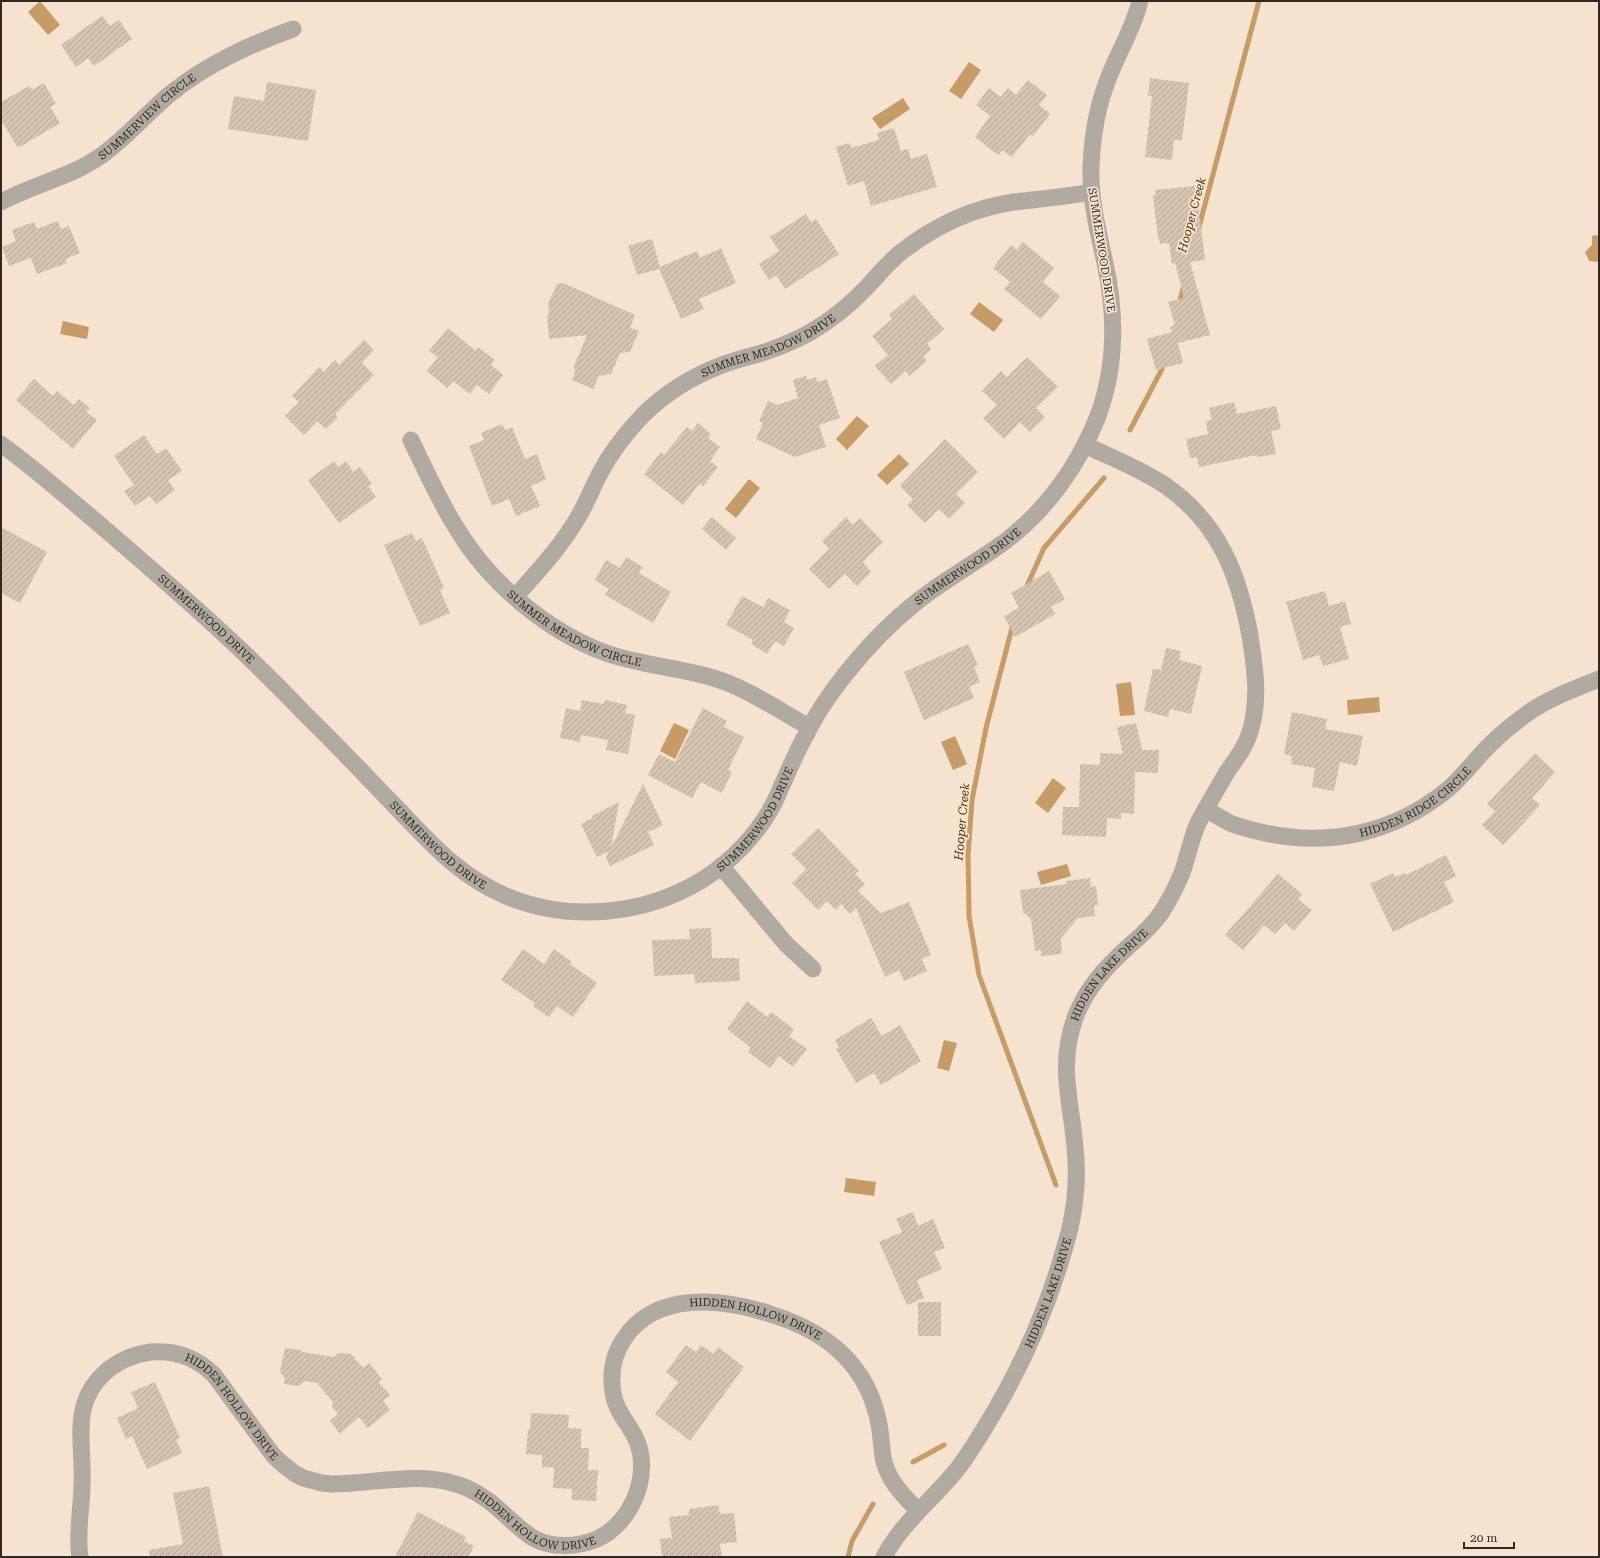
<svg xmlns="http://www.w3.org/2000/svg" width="1600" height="1558" font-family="'Roboto Serif',serif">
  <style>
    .water { fill: #c79b68 }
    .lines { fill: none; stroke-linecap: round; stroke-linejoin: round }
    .stream { stroke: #c79b68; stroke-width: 5 }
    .building { fill: url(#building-hatch) }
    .street { stroke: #b1aaa1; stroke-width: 17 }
    .labels { text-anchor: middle; stroke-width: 3.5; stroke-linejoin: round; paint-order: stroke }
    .street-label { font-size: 11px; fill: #302922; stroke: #f5e3cf }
    .water-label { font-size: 12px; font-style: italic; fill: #4d2f04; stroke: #f5e3cf }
  </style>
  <defs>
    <pattern id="building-hatch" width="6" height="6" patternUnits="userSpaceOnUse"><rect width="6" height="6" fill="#d6c4b1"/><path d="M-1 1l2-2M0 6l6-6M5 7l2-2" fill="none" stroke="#b8a898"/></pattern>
  </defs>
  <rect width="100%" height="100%" fill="#f5e3cf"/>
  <!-- water -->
  <g class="water">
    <polygon points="40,1 60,25 48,35 28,12"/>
    <polygon points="969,62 981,70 961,99 949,91"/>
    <polygon points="903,98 910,109 880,129 872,118"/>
    <polygon points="1595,235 1599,236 1599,262 1589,261 1585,252 1592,245 1592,236"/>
    <polygon points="979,302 1003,320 994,332 970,314"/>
    <polygon points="63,321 89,327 87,339 60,334"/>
    <polygon points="857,416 869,426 847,450 836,439"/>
    <polygon points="899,454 909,464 887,485 877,475"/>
    <polygon points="749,479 760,488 736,518 725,509"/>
    <polygon points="1131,682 1135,715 1120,716 1116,684"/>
    <polygon points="1379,697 1380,712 1348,715 1347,700"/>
    <polygon points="674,723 689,730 675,759 660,751"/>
    <polygon points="955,736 967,764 953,770 941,742"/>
    <polygon points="1053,778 1066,788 1048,813 1035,803"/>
    <polygon points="1067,864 1071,876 1041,885 1037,872"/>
    <polygon points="944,1040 957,1043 949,1071 937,1068"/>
    <polygon points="846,1178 876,1182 874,1196 844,1192"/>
  </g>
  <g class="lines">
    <!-- stream -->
    <g class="stream">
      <polyline points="1199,227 1259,1"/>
      <polyline points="1179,304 1184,285"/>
      <polyline points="1130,430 1162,369 1163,362"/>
      <polyline points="1026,588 1044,548 1104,478"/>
      <polyline points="1013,624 986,728 972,800 968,855 969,916 979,975 1056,1185"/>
      <polyline points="913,1462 944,1445"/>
      <polyline points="848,1557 852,1541 873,1504"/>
    </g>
  </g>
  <!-- building -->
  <g class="building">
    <polygon points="102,16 110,26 119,20 132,39 94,66 88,58 76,67 61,45"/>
    <polygon points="1150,78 1189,83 1182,140 1174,140 1172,160 1145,157 1152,96 1148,96"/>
    <polygon points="1028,80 1047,95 1039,105 1050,114 1033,136 1030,134 1012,157 1002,150 998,155 975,137 990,116 976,105 989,88 1001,97 1008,88 1016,95"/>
    <polygon points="267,82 316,90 308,141 228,129 234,96 264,101"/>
    <polygon points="44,83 56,104 50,107 60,123 18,148 1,120 1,102 29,86 32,90"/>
    <polygon points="894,128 901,151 908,149 911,159 927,154 937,187 871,206 864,181 848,186 836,147 850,143 851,148 879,140 877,133"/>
    <polygon points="1195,186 1196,195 1197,194 1205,260 1190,262 1210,335 1178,343 1183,363 1156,370 1147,339 1172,332 1170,327 1175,325 1168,302 1184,298 1175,263 1172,264 1169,243 1160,244 1159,239 1158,238 1153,196 1156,195 1155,190"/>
    <polygon points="806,214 811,222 816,219 839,254 785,289 776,275 769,280 759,264 779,251 770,237"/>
    <polygon points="58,221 61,229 69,226 80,253 65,259 67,263 37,274 31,258 9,266 2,247 16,241 12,230 34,222 37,229"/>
    <polygon points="652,239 660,267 697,251 700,258 721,248 736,283 699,299 704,309 681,319 659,269 637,275 628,246"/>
    <polygon points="1023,242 1054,268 1043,282 1060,296 1041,319 1004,289 1010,282 993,268 1011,245 1017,250"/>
    <polygon points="563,283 635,315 630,328 639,331 630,352 620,353 611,374 599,376 593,389 572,380 575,372 574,366 587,335 549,339 547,318 549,312 548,304 557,284"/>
    <polygon points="914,294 944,329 927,344 931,349 923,357 927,361 909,376 906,371 891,384 875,366 888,355 872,336 892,319 889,315"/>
    <polygon points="448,328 476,351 478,347 495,360 491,365 503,375 489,394 477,385 470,394 453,381 447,388 427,371 438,357 429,351"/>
    <polygon points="364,340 374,350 362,363 374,375 335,414 338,417 326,429 317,421 304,435 285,416 299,402 292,396 319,367 324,372 335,360 339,365"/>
    <polygon points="1027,357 1058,387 1036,408 1045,417 1030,432 1020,422 1004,439 983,418 997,405 982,391 1001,371 1007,377"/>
    <polygon points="806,376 807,380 816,377 817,382 827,379 840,418 819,425 826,447 795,457 756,439 763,423 759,421 768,401 777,405 798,398 793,380"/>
    <polygon points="34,379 53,396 57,391 74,405 79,399 90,408 86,412 97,420 73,449 16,400"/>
    <polygon points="1234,402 1237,414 1276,406 1281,429 1271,431 1276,454 1257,457 1257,455 1199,467 1197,457 1190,458 1186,439 1208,434 1206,421 1212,420 1209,408"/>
    <polygon points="698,423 711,434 708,438 720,447 710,461 718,467 703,486 700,483 683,505 644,474 661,452 664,455 687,427 692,431"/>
    <polygon points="502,424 505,430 512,427 525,459 537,454 546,479 531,486 540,506 516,516 509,499 492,506 469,446 484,440 481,433"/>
    <polygon points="144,435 157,454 166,448 182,471 168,480 175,490 156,504 150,496 135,506 124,491 134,485 114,456"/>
    <polygon points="945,439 978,472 956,494 965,503 949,519 939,509 925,523 907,505 913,499 900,486"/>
    <polygon points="334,461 338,467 346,461 353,472 360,467 372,484 368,486 376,497 339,523 308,480"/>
    <polygon points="712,517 736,538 726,550 702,529"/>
    <polygon points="846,517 853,525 860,518 883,542 863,562 871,572 857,586 845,574 829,589 809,569 829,549 822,541"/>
    <polygon points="1,527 47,552 20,603 1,593"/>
    <polygon points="412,533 416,541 422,538 444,588 440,590 450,613 420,626 384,545"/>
    <polygon points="626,557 643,567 639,573 671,592 653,623 605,595 609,589 595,580 606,560 620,568"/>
    <polygon points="1049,571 1065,599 1051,607 1055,614 1015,637 1004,616 1019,608 1011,593"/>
    <polygon points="1325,591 1329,606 1345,601 1351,624 1340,627 1349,659 1323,666 1319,655 1303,660 1286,602"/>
    <polygon points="742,596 763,607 768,598 790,610 784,622 794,628 784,646 775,641 767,654 751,644 753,640 726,625"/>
    <polygon points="968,644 978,665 974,667 980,682 969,687 974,698 924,720 904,672"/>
    <polygon points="1166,648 1181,651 1179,660 1202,666 1191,714 1170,709 1168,717 1144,711 1153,669 1161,670"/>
    <polygon points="582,700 604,704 605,700 627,705 625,713 635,715 628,754 606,750 608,740 581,735 580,742 560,738 566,708 580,711"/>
    <polygon points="703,708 727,721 724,727 744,737 728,770 732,772 722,793 701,782 692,798 648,775 659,754 675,762"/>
    <polygon points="1292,712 1327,719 1325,729 1363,736 1357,766 1340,762 1334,791 1312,787 1315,768 1291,764 1292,756 1284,754"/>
    <polygon points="1136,723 1142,750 1159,750 1158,773 1135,772 1134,814 1121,813 1121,819 1107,818 1106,837 1062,835 1063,807 1079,807 1080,764 1100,765 1100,753 1123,754 1117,727"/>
    <polygon points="1535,753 1555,772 1532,798 1540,805 1503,845 1482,825 1495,811 1487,804"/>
    <polygon points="643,784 663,825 648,832 654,845 610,866 606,857 609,851 597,857 581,824 593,818 592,816 619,802 611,848"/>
    <polygon points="818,828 859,871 855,874 865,884 858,891 881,913 909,902 931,955 922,959 927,971 904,981 899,970 885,977 856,908 850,914 841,904 836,910 827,901 818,910 792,883 806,869 791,854"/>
    <polygon points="1446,855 1456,876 1444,882 1454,902 1393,932 1370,884 1393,873 1395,877 1405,873 1406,875"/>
    <polygon points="1278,874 1302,894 1298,899 1312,910 1294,931 1285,923 1275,934 1264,925 1243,950 1225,935"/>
    <polygon points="1090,878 1091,887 1096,886 1098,905 1094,906 1095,916 1078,918 1061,938 1062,954 1041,956 1041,950 1035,951 1031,919 1023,912 1020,890 1067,884 1066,881"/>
    <polygon points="711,928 712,958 739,958 740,981 695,983 694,974 654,976 652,940 690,939 689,929"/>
    <polygon points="523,949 544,964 554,949 572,962 570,964 597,983 573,1017 557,1006 549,1017 533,1006 535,1003 501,980"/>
    <polygon points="747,1001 767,1017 771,1012 794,1029 789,1036 807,1049 793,1067 779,1056 770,1068 748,1052 751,1048 727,1029"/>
    <polygon points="871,1018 882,1036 900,1025 921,1061 881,1085 874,1073 856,1083 836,1049 839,1047 835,1040"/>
    <polygon points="913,1212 918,1226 933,1219 945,1248 934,1252 942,1269 917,1280 924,1298 907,1305 879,1242 902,1232 896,1219"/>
    <rect x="918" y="1302" width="23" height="34"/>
    <polygon points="686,1345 696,1352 701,1345 713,1354 718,1347 744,1367 690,1441 655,1414 678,1382 666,1372"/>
    <polygon points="285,1348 300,1350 302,1352 334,1357 339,1353 351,1354 363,1368 369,1363 382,1379 379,1383 390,1395 383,1401 390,1410 368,1428 359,1417 340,1434 330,1421 338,1414 332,1407 333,1402 317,1383 305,1381 299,1386 284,1384 285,1378 280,1372"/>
    <polygon points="155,1382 180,1438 176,1440 182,1453 147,1469 132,1436 126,1439 117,1418 138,1408 131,1392"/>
    <polygon points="531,1413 569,1415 568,1428 581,1429 581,1448 589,1448 588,1470 598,1470 596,1501 572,1500 572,1489 553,1488 554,1468 542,1467 542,1455 526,1454 528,1429 530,1429"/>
    <polygon points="209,1486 223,1557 150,1557 149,1550 183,1544 173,1493"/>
    <polygon points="718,1505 720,1514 734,1513 737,1542 720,1544 722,1557 662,1557 660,1539 672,1538 669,1517 689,1515 689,1509"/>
    <polygon points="418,1512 466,1537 464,1541 474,1546 468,1557 395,1557"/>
  </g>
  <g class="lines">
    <!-- street -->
    <g class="street">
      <path id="s1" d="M 1,202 C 34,184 72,177 102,155 C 127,137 147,113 170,94 C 207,64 249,45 293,29"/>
      <path id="s2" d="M 411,440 C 426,471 440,503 459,532 C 491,584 548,632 606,653 C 640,665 675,667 710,677 C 744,686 778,710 809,727"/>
      <path id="s3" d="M 1,444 C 35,469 67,497 99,524 C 148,566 197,608 244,653 C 265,673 286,694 306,715 C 336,744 365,775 394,805 C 429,841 458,876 506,896 C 569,922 643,916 702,880 C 731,862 758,834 774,803 C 785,780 794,755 807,733 C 817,712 830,694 844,676 C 866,648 891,622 919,600 C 947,578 979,561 1007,540 C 1048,508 1079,464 1098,416 C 1116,367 1116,313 1105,263 C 1098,231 1090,200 1091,167 C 1092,139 1097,108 1107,82 C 1117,54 1133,30 1140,1"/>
      <path id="s4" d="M 515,597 C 537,572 560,548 577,519 C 586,505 592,488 600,473 C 611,452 626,433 642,416 C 664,394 693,376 722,365 C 737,359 753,356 768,351 C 782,346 796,340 809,333 C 830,321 850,305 867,287 C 878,275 888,263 900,253 C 933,227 972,208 1014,202 C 1040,199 1065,197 1091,192"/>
      <path id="s5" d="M 1206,809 C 1214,814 1222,819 1230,823 C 1241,828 1253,830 1265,833 C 1330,847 1394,833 1447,790 C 1465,775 1478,755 1495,740 C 1505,730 1517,721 1528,713 C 1549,698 1575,689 1599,679"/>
      <polyline points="721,866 786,944 813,969"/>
      <path id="s6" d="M 80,1557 C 76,1533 82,1508 82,1484 C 84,1440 69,1402 109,1369 C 122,1359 135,1354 151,1352 C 175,1350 197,1358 214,1375 L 273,1455 L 280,1462 L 294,1473 L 303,1478 L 322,1483 L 332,1484 C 378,1484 423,1469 467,1488 C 492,1499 505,1517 526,1533 C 545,1549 576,1548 597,1539 C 632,1523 652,1474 636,1439 C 628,1422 616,1412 613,1393 C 610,1374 613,1355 624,1339 C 655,1291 722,1298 770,1314 C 822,1330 863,1359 877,1415 C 881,1429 881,1443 883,1457 C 887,1480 903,1495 918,1511"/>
      <path id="s7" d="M 884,1557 C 902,1522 935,1498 959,1467 C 968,1455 976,1442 984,1429 C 1022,1368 1051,1301 1069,1232 C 1076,1204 1078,1175 1075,1147 C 1071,1101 1058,1065 1075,1018 C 1086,988 1106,967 1129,946 C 1141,936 1152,926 1161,913 C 1169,901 1176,887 1182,873 C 1188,856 1191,839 1198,823 C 1207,806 1217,789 1227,772 C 1236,759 1245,748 1250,732 C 1260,700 1255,668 1250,636 C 1239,575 1219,523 1166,486 C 1141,469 1112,458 1085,445"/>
    </g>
  </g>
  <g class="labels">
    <!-- street labels -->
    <g class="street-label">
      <text dy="4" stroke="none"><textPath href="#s1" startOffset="171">SUMMERVIEW CIRCLE</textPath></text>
      <text transform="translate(1102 250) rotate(81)" y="4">SUMMERWOOD DRIVE</text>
      <text dy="4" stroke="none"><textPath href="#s4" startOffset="368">SUMMER MEADOW DRIVE</textPath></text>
      <text dy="4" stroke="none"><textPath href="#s3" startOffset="1302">SUMMERWOOD DRIVE</textPath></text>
      <text dy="4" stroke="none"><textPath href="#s3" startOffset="270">SUMMERWOOD DRIVE</textPath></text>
      <text dy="4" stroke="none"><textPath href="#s2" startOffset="258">SUMMER MEADOW CIRCLE</textPath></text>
      <text dy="4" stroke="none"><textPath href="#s5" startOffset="224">HIDDEN RIDGE CIRCLE</textPath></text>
      <text dy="4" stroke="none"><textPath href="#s3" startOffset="966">SUMMERWOOD DRIVE</textPath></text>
      <text dy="4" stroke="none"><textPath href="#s3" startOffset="594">SUMMERWOOD DRIVE</textPath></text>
      <text dy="4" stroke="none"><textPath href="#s7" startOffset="650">HIDDEN LAKE DRIVE</textPath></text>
      <text dy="4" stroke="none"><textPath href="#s7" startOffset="314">HIDDEN LAKE DRIVE</textPath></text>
      <text dy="4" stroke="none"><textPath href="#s6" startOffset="1137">HIDDEN HOLLOW DRIVE</textPath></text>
      <text dy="4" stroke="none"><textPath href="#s6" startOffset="347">HIDDEN HOLLOW DRIVE</textPath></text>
      <text dy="4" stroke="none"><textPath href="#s6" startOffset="694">HIDDEN HOLLOW DRIVE</textPath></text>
    </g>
    <!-- water labels -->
    <g class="water-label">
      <text transform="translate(1192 215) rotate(-75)" y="4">Hooper Creek</text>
      <text transform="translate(962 822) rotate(-85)" y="4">Hooper Creek</text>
    </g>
  </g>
  <!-- border -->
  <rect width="1600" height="1558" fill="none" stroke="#302922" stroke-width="4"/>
  <!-- scale -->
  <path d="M1464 1542v6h50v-6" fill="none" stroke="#302922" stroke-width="2"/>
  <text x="1470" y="1542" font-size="12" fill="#302922" stroke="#f5e3cf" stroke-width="3" paint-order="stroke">20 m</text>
</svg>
